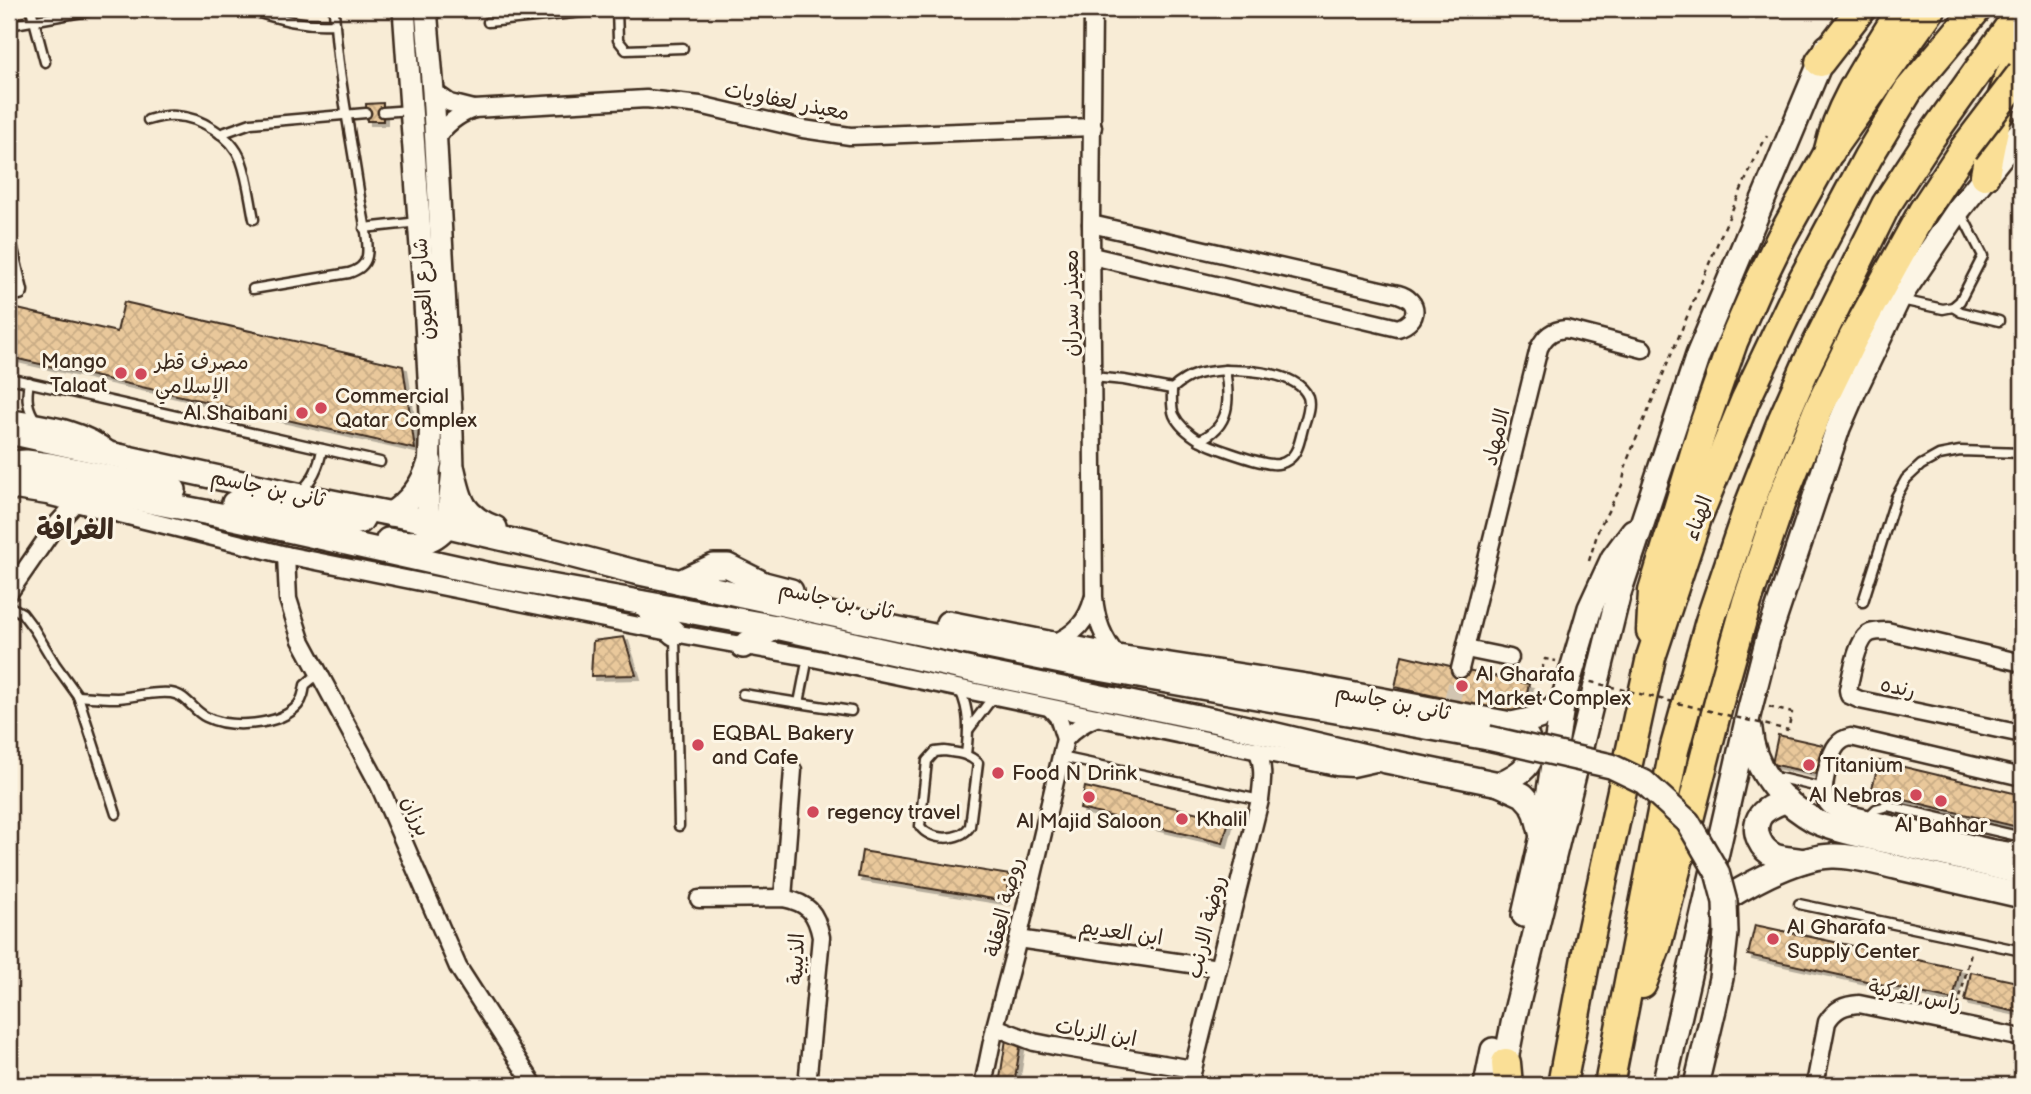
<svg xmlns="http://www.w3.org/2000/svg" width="2031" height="1094" font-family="'Balsamiq Sans','Playpen Sans Arabic',sans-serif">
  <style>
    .building { fill: url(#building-cross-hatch); stroke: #3b2a1e; stroke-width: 2; filter: url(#shadow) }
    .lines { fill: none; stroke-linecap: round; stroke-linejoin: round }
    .minor-tunnel { stroke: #d2c5b1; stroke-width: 16; stroke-dasharray: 16 8; stroke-linecap: butt }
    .service-casing { stroke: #3b2a1e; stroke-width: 13 }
    .minor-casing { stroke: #3b2a1e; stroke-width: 21 }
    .tertiary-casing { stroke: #3b2a1e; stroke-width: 26 }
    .secondary-casing { stroke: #3b2a1e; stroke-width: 28 }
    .trunk-casing { stroke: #3b2a1e; stroke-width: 33 }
    .motorway-casing { stroke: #3b2a1e; stroke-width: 35 }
    .path { stroke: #3b2a1e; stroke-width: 2.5; stroke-dasharray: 5 5; stroke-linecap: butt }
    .service { stroke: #fcf5e5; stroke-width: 8 }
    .minor { stroke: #fcf5e5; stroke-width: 16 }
    .tertiary { stroke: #fcf5e5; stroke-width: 21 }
    .secondary { stroke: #fcf5e5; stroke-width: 23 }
    .trunk { stroke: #fadf96; stroke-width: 28 }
    .motorway { stroke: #fadf96; stroke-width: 30 }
    .secondary-bridge-casing { stroke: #3b2a1e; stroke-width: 28; stroke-linecap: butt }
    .trunk-bridge-casing { stroke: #3b2a1e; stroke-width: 33; stroke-linecap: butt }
    .path-bridge { stroke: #3b2a1e; stroke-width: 2.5; stroke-dasharray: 5 5; stroke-linecap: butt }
    .secondary-bridge { stroke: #fcf5e5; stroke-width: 23 }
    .trunk-bridge { stroke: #fadf96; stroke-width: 28 }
    .poi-dot { fill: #d1495b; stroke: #fcf5e5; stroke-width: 2.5 }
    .labels { text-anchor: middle; stroke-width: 6; stroke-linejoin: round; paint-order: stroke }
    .street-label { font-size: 21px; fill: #3b2a1e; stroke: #fcf5e5 }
    .poi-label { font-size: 21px; fill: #3b2a1e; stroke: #fcf5e5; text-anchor: start }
    .district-label { font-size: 28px; font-weight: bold; fill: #3b2a1e; stroke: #fcf5e5 }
  </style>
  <defs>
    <pattern id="building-cross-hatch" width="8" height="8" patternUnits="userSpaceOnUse" patternTransform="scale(1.75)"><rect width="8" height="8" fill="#e9c89b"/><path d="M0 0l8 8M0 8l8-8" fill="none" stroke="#c9ac85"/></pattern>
    <filter id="shadow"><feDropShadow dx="4" dy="4" stdDeviation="0" flood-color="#0004"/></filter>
  </defs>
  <rect width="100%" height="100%" fill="#f8ecd6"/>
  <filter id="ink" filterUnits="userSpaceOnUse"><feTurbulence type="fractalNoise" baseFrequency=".0143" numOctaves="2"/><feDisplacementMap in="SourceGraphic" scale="14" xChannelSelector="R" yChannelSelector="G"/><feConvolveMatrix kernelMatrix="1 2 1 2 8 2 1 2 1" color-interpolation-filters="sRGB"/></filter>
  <g filter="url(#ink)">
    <!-- building -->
    <g class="building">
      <polygon points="383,103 383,121 367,121 366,104"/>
      <polygon points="124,302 403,366 415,449 9,357 9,307 117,332"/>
      <polygon points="624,637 636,675 591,676 593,641"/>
      <polygon points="1402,655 1529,684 1522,716 1395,687"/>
      <polygon points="1778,735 1823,745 1816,774 1772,764"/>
      <polygon points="1879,761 2022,795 2022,828 1871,792"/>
      <polygon points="1085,787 1229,820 1223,843 1080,809"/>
      <polygon points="862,851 1010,875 1006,901 858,877"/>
      <polygon points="1755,925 1960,969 1953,1000 1748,955"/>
      <polygon points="1971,972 2022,983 2022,1013 1965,1001"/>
      <polygon points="1006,1039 1021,1041 1014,1085 999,1085"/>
    </g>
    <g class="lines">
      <!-- minor-tunnel -->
      <polyline class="minor-tunnel" points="1452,700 1460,669"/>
      <defs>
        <g id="service">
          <polyline points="31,9 45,62"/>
          <path d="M 247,9 C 280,19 299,26 335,24"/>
          <polyline points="617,9 618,40 626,50 683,48"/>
          <polyline points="488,22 612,9"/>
          <polyline points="9,25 99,9"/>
          <polyline points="383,112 411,110"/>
          <path d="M 148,120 C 158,117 166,115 176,116 C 200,117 232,136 241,160 C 248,179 250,200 254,219"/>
          <polyline points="220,134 251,123 366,113"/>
          <polyline points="364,228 419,222"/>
          <path d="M 253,289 L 349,273 C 358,270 365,266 367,256 C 370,241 361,208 359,191 C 350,131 337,70 334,9"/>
          <polyline points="1901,300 1943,309 1953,307 1960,301 1983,256 1961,213"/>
          <polyline points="1953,307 1961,312 1999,321"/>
          <path d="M 1225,370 C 1248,370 1298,372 1308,397 C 1311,406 1306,418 1303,428 C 1300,439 1298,454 1288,460 C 1284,463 1277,465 1272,464 C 1258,463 1214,448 1201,441 C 1191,435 1179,426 1174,415 C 1171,408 1172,397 1172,389 C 1190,373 1202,372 1225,370 Z"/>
          <polyline points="1093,377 1124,380 1172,389"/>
          <polyline points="9,378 380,462"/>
          <path d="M 29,382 C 26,398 27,408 36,421"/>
          <path d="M 1199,440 C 1231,427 1230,399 1225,370"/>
          <path d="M 300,492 C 313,480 319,467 322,449"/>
          <polyline points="1863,602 1896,497 1906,479 1921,465 1939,455 1960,451 2022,453"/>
          <polyline points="9,606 22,613 34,629 55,664 78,696 116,814"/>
          <polyline points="675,636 679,826"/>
          <polyline points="808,657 799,703 851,711"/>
          <path d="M 960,690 C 970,712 969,731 966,754"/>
          <polyline points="743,694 799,703"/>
          <path d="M 78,696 C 91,697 104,698 117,698 C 134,697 153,691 171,693 C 187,695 192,710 206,717 C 230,729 280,726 298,705 C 303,699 304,692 305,685 L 319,673"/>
          <polyline points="969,729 987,705 995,697"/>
          <path d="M 944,751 C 957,753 968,753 978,763 L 970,826 C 961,842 929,841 920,826 L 927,761 L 935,752 Z"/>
          <polyline points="1061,757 1260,800"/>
          <polyline points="1780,778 1823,788"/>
          <polyline points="1867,818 1876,809 1888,806 2022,837"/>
          <polyline points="1799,904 2022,951"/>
        </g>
        <g id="minor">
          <path d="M 1093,9 L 1091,224 L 1094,597 C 1096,621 1103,638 1118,657"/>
          <polyline points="433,91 450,103 474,109 646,99 700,105 803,129 850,136 1093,127"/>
          <path d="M 436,140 C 445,124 457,115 474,109"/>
          <path d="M 1091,224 L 1398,294 C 1420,300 1420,321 1398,328 L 1092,256"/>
          <polyline points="9,249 19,291"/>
          <path d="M 9,418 C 44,424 81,427 110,451"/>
          <polyline points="9,490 47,496 286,555 674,633 808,657 1336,767 1353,768 1380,762"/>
          <polyline points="286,555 288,599 301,640 379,785 458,967 534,1085"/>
          <polyline points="9,593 56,525 75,504"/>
          <path d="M 1054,643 C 1075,634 1087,622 1093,599"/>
          <polyline points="1466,649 1510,658"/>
          <path d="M 2022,663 L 1887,631 C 1882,631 1875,631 1870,633 C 1857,639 1851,676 1848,690 L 1849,695 L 1860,700 L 2022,734"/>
          <path d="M 1460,669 L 1539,348 C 1545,336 1552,330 1566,329 L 1643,349"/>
          <path d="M 1065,739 C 1075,728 1084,722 1098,717"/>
          <path d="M 2022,777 L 1851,737 C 1845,738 1841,740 1837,745 C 1830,753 1821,788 1825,798 C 1828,806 1834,809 1841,812 L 1991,848 L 2010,851 L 2022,849"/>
          <polyline points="783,898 793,770"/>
          <path d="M 699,899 L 783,898 C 808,903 816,912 821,937 L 807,1085"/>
          <polyline points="1018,939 1218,968"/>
          <polyline points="995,1027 1034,1042 1054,1046 1193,1069"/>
          <polyline points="9,1083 10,1085"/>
          <polyline points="983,1085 995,1027 1018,939 1065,739 1058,717 1050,708"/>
          <path d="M 1189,1085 L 1260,800 C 1262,783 1265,766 1257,750"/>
          <path d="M 1815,1085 L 1827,1022 C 1835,1009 1844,1005 1859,1004 L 2022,1038"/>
        </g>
        <g id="tertiary">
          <polyline points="404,9 425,303 431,413 427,538"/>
          <polyline points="426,9 433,91 452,434 453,470 447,525"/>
        </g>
        <g id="secondary">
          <polyline points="9,432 297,495 427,521 543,548 635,572 899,629 1071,664 1488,738"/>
          <polyline points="12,463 26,462 50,465 174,490"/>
          <path d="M 453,470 C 460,502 463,516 495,528"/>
          <polyline points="9,474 220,515 495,576 776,627 980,672 1217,721 1386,761 1499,784 1523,795 1532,805 1536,813 1542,836"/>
          <polyline points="234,503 257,504 348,524 361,521 368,509"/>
          <path d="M 391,514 C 411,501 423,485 430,462"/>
          <path d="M 388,540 C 411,545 432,545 447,525"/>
          <polyline points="680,582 714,566 728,566 764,584 791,591"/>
          <polyline points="642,603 674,633"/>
          <path d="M 948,623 L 1118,657 L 1307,686 L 1511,724 C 1532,720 1548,717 1563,700"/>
          <polyline points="743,646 776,627"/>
          <path d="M 1750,729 C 1753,770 1780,801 1815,821 C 1839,833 1886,840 1913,847 C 1949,855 1986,864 2022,873"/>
          <path d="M 1499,784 C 1524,773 1542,760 1524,732"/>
          <path d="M 1787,800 C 1777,804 1764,808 1759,818 C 1752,832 1761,850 1775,856 C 1783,859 1794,859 1803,861"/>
          <path d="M 1710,909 C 1741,888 1794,857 1832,856 C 1853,855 1876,863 1896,867 C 1938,877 1980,886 2022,896"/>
          <polyline points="1524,915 1542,836 1563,700 1590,608 1613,558 1633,531"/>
          <polyline points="1502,1080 1514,1019 1618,596 1698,355 1827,47"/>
          <polyline points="1486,1085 1493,1050"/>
          <polyline points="1664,1085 1749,712 1768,638 1838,428 1854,391 1898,299 1959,209 2022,130"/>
          <polyline points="1696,1085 1714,1009"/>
        </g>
        <g id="trunk">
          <polyline points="1820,62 1861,9"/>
          <path d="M 1985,175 C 1993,131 2001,89 2022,49"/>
          <polyline points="1651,631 1653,591 1701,433 1733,342 1757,287 1781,238 1830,150 1931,9"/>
          <polyline points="1642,984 1657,944 1720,698 1747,602 1780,504 1818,410 1853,338 1923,211 1964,149"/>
          <polyline points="1506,1063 1508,1085"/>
          <polyline points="1562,1085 1588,947 1651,657 1697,518 1745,401 1801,283 1868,157 1908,91 1977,9"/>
          <polyline points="1609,1085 1674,750 1710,621 1750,503 1782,421 1808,362 1886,205 1926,144 2022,9"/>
        </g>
        <path id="motorway" d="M 1830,150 C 1841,100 1877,53 1903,9"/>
      </defs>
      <!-- service casing -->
      <use href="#service" class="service-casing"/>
      <!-- minor casing -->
      <use href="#minor" class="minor-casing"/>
      <!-- tertiary casing -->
      <use href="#tertiary" class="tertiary-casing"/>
      <!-- secondary casing -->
      <use href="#secondary" class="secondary-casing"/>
      <!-- trunk casing -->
      <use href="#trunk" class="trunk-casing"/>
      <!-- motorway casing -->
      <use href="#motorway" class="motorway-casing"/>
      <!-- path -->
      <g class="path">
        <polyline points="1589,561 1599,528 1622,485 1627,461 1721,235 1758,152 1767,136"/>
        <polyline points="1542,670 1545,659 1556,661"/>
        <polyline points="1769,707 1792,713 1788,730"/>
        <polyline points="1958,1007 1971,952"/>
      </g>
      <!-- service -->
      <use href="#service" class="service"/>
      <!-- minor -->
      <use href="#minor" class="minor"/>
      <!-- tertiary -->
      <use href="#tertiary" class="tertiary"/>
      <!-- secondary -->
      <use href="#secondary" class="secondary"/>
      <!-- trunk -->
      <use href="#trunk" class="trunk"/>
      <!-- motorway -->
      <use href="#motorway" class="motorway"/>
      <defs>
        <polyline id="secondary-bridge" points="1488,738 1611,766 1644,782 1688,822 1717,872 1725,902 1726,933 1721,978 1714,1009"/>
        <polyline id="trunk-bridge" points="1964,149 2022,73"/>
      </defs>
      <!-- secondary-bridge casing -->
      <use href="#secondary-bridge" class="secondary-bridge-casing"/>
      <!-- trunk-bridge casing -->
      <use href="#trunk-bridge" class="trunk-bridge-casing"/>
      <!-- path-bridge -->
      <polyline class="path-bridge" points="1542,670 1788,730"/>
      <!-- secondary-bridge -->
      <use href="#secondary-bridge" class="secondary-bridge"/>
      <!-- trunk-bridge -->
      <use href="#trunk-bridge" class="trunk-bridge"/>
    </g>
  </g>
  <!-- markers -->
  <g class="poi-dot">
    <circle cx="121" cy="373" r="7"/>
    <circle cx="141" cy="374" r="7"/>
    <circle cx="321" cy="408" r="7"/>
    <circle cx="302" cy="413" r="7"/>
    <circle cx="1462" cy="686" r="7"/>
    <circle cx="698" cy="745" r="7"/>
    <circle cx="1809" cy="765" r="7"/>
    <circle cx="998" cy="773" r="7"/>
    <circle cx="1916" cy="795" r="7"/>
    <circle cx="1089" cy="797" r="7"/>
    <circle cx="1941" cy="801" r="7"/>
    <circle cx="813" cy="812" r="7"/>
    <circle cx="1182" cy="819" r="7"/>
    <circle cx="1773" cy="939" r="7"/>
  </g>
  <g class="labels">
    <!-- street labels -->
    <g class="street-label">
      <text transform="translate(787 101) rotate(11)" y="7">معيذر لعفاويات</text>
      <text transform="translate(423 289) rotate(-94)" y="7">شارع العيون</text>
      <text transform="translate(1071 303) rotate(-90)" y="7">معيذر سدران</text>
      <text transform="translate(1496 437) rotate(-76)" y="7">الامهاد</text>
      <text transform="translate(268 488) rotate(12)" y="7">ثانى بن جاسم</text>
      <text transform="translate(1698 518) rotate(-70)" y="7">الهناء</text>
      <text transform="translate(836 600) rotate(12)" y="7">ثانى بن جاسم</text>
      <text transform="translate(1898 687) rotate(12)" y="7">رنده</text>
      <text transform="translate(1393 702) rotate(11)" y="7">ثانى بن جاسم</text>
      <text transform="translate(416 816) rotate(66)" y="7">برزان</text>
      <text transform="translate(1004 907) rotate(-76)" y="7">روضة العقلة</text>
      <text transform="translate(1206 927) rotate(-76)" y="7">روضة الارنب</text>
      <text transform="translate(1121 932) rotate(8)" y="7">ابن العديم</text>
      <text transform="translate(796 959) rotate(-88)" y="7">الذيبية</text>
      <text transform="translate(1915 995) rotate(11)" y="7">راس الفركية</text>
      <text transform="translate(1096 1032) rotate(10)" y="7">ابن الزيات</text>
    </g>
    <!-- poi labels -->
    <g class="poi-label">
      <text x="107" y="368" text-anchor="end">Mango<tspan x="107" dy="24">Talaat</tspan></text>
      <text x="155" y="369">مصرف قطر<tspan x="155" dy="24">الإسلامي</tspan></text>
      <text x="335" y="403">Commercial<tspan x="335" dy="24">Qatar Complex</tspan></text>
      <text x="288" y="420" text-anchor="end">Al Shaibani</text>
      <text x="1476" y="681">Al Gharafa<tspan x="1476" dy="24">Market Complex</tspan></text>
      <text x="712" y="740">EQBAL Bakery<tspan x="712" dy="24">and Cafe</tspan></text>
      <text x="1823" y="772">Titanium</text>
      <text x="1012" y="780">Food N Drink</text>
      <text x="1902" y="802" text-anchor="end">Al Nebras</text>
      <text x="827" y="819">regency travel</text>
      <text x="1196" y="826">Khalil</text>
      <text x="1089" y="828" text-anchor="middle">Al Majid Saloon</text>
      <text x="1941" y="832" text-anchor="middle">Al Bahhar</text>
      <text x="1787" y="934">Al Gharafa<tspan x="1787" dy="24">Supply Center</tspan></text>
    </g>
    <!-- district labels -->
    <g class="district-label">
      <text x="75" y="539">الغرافة</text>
    </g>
  </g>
  <!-- margin -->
  <rect width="2031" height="1094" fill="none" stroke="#fcf5e5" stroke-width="35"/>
  <rect x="18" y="18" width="1996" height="1059" fill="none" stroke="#3b2a1e" stroke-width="2.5" filter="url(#ink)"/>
</svg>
